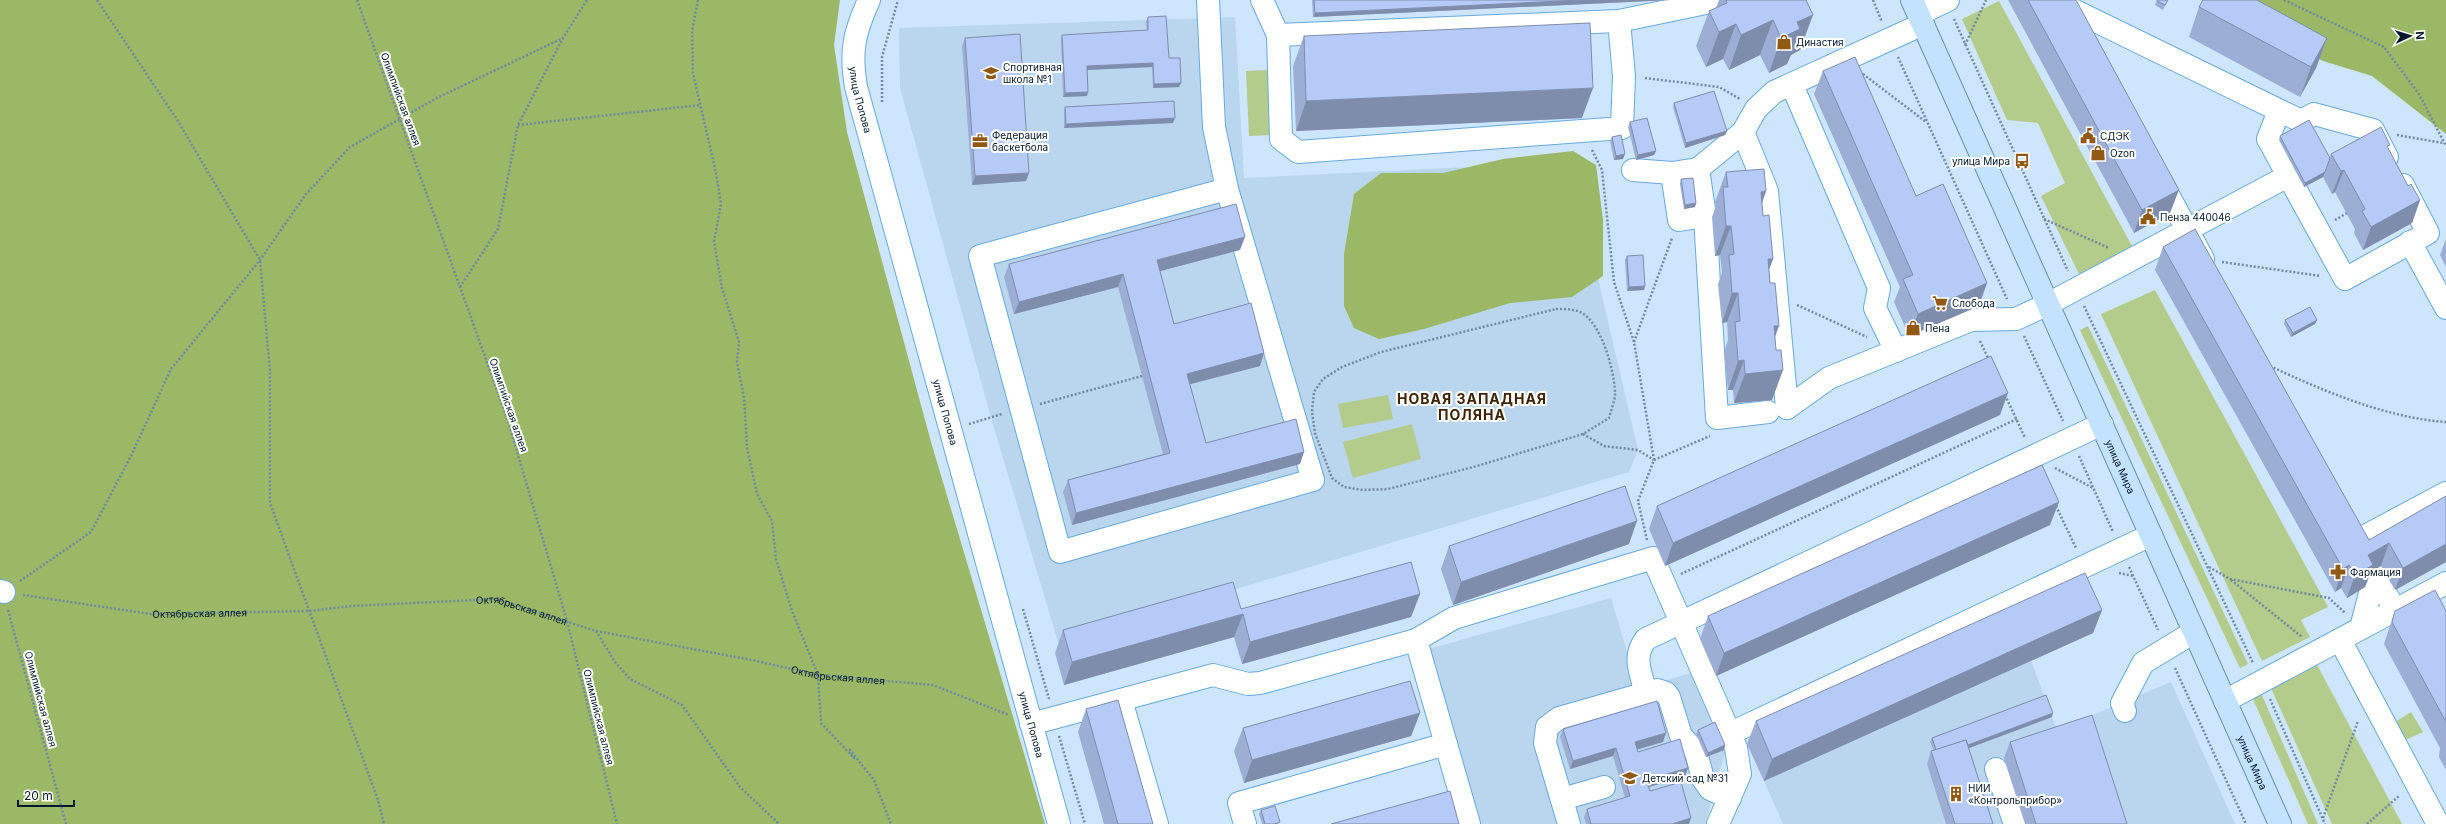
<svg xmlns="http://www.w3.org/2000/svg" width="2446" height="824" font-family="Inter,sans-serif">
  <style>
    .built { fill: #bad5ee }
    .green { fill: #b3cb8b }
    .forest { fill: #9ab866 }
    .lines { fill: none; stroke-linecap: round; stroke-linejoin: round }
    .minor-casing { stroke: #69a9de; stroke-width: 24 }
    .major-casing { stroke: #658fb3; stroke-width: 24 }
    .path { stroke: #728aa0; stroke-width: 2.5; stroke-dasharray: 2 2; stroke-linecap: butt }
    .minor { stroke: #fff; stroke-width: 22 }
    .major { stroke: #c3e2fd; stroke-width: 22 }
    .wall { fill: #9caed4 }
    .shaded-wall { fill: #7f8dad }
    .building { fill: #b5caf7; stroke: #7f8dad }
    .labels { text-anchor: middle; stroke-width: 4; stroke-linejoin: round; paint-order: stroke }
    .poi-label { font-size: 10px; fill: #00182c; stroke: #fff; text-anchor: start }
    .street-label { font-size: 10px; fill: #00182c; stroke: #fff }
    .district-label { font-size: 14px; font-weight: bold; letter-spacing: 1px; fill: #3f2404; stroke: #fff }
  </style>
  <rect width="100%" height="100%" fill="#cde6fd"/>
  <!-- built -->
  <g class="built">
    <polygon points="1235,17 1244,178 1571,162 1638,450 1629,472 1058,642 991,418 900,88 899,28"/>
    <polygon points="1611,598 1638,689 1690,673 1724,750 1725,753 1705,824 1479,824 1428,649"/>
    <polygon points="2031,661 2057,730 2171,682 2235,824 1783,824 1764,781"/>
  </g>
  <!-- green -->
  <g class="green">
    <polygon points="1999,1 2134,250 2080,276 2041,196 2065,183 2038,123 2007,120 1962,19"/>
    <polygon points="1269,70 1272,135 1249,136 1246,71"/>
    <polygon points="2155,290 2328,607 2301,620 2310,637 2262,661 2101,314"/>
    <polygon points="2088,326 2248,664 2240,668 2080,330"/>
    <polygon points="1388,395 1393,419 1343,428 1338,404"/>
    <polygon points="1412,424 1421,459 1353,478 1343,442"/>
    <polygon points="2316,663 2402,824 2332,824 2270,686"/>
    <polygon points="2261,693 2318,824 2308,824 2252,697"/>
    <polygon points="2411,712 2423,732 2401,742 2392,724"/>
  </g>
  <!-- forest -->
  <g class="forest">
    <polygon points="0,0 840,0 834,45 847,132 931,442 1045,824 0,824"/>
    <polygon points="2201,0 2446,0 2446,134 2372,76 2323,61"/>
    <polygon points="1573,151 1596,165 1603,220 1603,276 1572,297 1510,303 1424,329 1379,339 1354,328 1344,306 1344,254 1354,194 1381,173 1443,173 1503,159"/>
  </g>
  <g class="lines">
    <defs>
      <g id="minor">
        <path id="s2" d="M 869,0 C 854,33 850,51 856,87 L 1059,824"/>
        <polyline points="1208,0 1214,127 1227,189 1313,480 1060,552 980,256 1227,189"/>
        <polyline points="1262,0 1278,35 1281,139 1298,152 1622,128 1624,76 1619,21"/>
        <polyline points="2065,6 2301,121 2314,114 2373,130 2387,157"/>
        <polyline points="1919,14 1948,0"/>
        <polyline points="1278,35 1619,21 1720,0"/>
        <polyline points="1792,85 1879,288 1875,308 1896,351"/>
        <polyline points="2279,111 2268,139 2345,279 2428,233 2403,185"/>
        <polyline points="1743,132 1767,191 1787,408"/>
        <polyline points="1698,169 1672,173 1679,220 1705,216"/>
        <polyline points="1633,170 1672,173"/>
        <polyline points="2159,178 2203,259"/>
        <polyline points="2410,242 2446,308"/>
        <polyline points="1787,408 1829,378 1971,320 2016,319 2048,304 2288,176"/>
        <polyline points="1768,412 1717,418 1705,216 1698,169 1743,132 1756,109 1774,92 1923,24"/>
        <polyline points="2356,541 2446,493"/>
        <polyline points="2358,544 2395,610"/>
        <polyline points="0,591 4,592"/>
        <polyline points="2361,628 2375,574"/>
        <polyline points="1416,640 1469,824"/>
        <polyline points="2340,640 2438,824"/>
        <path d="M 1646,693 C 1641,674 1632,656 1646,639 L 2102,424"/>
        <polyline points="1121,700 1157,824"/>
        <polyline points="2225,701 2446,583"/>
        <polyline points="2125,711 2122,703 2143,663 2194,632"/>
        <polyline points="1031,724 1213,675 1248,684 1260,683 1416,640 1454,618 1653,558 1736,748 1740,774 1718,824"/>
        <polyline points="1731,733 2151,535"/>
        <polyline points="1996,769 2015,824"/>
        <polyline points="1562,799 1604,787"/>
        <polyline points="1245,824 1239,803 1446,744"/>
        <polyline points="1569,824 1545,743 1547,727 1559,718 1657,690 1666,693 1669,697 1681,736 1696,752 1703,779 1710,789 1730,798"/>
      </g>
      <g id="major">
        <path id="s3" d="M 1912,0 L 2280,824"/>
      </g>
    </defs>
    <!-- minor casing -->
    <use href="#minor" class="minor-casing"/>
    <!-- major casing -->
    <use href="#major" class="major-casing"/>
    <!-- path -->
    <g class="path">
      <polyline points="97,0 176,118 260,260 270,371 270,503 378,800 384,824"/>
      <polyline points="357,0 507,418 567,621 617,824"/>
      <polyline points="698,0 692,31 693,73 716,173 721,204 714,241 722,288 739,342 737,362 744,398 747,447 757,494 772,521 776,559 792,611 818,675 821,723 854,758 850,750 874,780 891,824"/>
      <polyline points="1873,0 1882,22"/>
      <polyline points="2284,0 2384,47 2419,94 2446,146"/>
      <polyline points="1954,19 2068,271"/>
      <polyline points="1965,45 1986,0"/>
      <polyline points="1898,57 2007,299"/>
      <polyline points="1863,74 1926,122"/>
      <polyline points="1645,78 1719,87 1740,99"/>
      <polyline points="882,102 882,57 898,0"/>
      <polyline points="518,125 701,105"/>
      <polyline points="2397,135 2443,143"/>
      <polyline points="1592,150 1602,170 1614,282 1634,342 1654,460"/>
      <polyline points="2044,219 2109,248"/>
      <polyline points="2335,220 2347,213"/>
      <polyline points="2222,262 2321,276"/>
      <polyline points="460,287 498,229 518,125 563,38 587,0"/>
      <polyline points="1797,305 1867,337"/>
      <polyline points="2084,306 2253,663"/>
      <path d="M 1556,309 C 1564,309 1573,309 1580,312 C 1601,321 1615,372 1615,394 C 1615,401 1611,410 1609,418 L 1583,434 L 1477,466 L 1388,489 L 1363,490 L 1344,487 L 1332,478 L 1315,433 L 1312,412 L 1314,392 L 1323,379 L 1342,367 L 1381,352 Z"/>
      <polyline points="2024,336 2063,421"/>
      <polyline points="1980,341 1989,360"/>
      <polyline points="1634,342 1672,238"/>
      <path d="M 2270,366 C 2323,391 2387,418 2446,422"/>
      <polyline points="2005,395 2025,438"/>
      <polyline points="1040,404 1142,376"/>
      <polyline points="969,424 1002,414"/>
      <polyline points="1583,434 1604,446 1638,450 1654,460"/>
      <polyline points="2079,456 2113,532"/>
      <polyline points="2055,468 2093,488"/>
      <polyline points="2056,506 2076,548"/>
      <polyline points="1647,540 1638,501 1654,460 1710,436"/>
      <polyline points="2129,567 2158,630"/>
      <polyline points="2209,567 2230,579 2329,598 2345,613"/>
      <polyline points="2119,573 2133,576"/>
      <polyline points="1681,574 2017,419"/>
      <polyline points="2231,580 2302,637"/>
      <polyline points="20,581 91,532 131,456 171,369 260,260 306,194 350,147 437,98 563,38"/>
      <path id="s1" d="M 23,595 L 151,614 L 309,611 L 351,606 L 497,599 L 596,631 L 752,660 L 818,675 L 933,685 L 1009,715"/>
      <polyline points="1023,609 1049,699"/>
      <polyline points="8,610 66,824"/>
      <polyline points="596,631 615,662 630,679 682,705 740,787 779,824"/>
      <polyline points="2175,668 2246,824"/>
      <polyline points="2270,699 2325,824"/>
      <polyline points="1059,736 1085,824"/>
      <polyline points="2323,818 2358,721"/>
      <polyline points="2367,824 2399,796"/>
    </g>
    <!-- minor -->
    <use href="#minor" class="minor"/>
    <!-- major -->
    <use href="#major" class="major"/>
  </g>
  <!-- wall -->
  <g class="wall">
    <polygon points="1312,0 1670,0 1313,17"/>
    <polygon points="1719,0 1806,0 1800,50 1791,55 1787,64 1769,73 1760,55 1729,70 1723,59 1706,67 1696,46 1709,11 1716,8"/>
    <polygon points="2008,0 2076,0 2170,213 2134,233"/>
    <polygon points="2157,0 2168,0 2163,10 2155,5"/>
    <polygon points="2199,7 2327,38 2316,68 2300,97 2189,37"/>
    <polygon points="1148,17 1181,83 1179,87 1153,88 1152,67 1087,70 1088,92 1087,96 1063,97 1061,39 1062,35 1147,30 1146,21"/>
    <polygon points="1304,36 1582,118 1296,131 1293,66"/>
    <polygon points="965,38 1026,181 972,185 962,46"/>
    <polygon points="1823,71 1916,196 1979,306 1909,336 1894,302 1900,287 1814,94"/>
    <polygon points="1674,103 1727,131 1725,135 1685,148 1673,107"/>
    <polygon points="1065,107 1173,123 1064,128 1064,111"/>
    <polygon points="1630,122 1656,151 1654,155 1636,160 1628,127"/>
    <polygon points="2280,136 2330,158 2331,154 2388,149 2408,186 2420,200 2412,223 2363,250 2354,233 2355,229 2335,192 2332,194 2323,177 2304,187 2279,140"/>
    <polygon points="1612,137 1623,159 1614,160 1610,141"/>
    <polygon points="1726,172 1766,191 1762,202 1763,216 1773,259 1769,269 1775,337 1772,400 1734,403 1733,390 1728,390 1724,352 1728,340 1727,322 1722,323 1718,284 1722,273 1720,255 1715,256 1712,217 1716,206 1715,202"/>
    <polygon points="1681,179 1696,203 1695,207 1684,209 1680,184"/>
    <polygon points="2446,239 2446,267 2440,255"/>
    <polygon points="2163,247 2369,540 2446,496 2446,562 2395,590 2381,566 2371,572 2365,587 2347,598 2341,588 2335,592 2155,270"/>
    <polygon points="1240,250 1160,271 1174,324 1260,366 1190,384 1206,443 1300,464 1072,525 1063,492 1068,480 1163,454 1118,287 1014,314 1004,277 1009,264"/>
    <polygon points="1627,256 1645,286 1644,290 1627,291 1625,260"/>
    <polygon points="2285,320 2317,320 2315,324 2291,337 2284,324"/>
    <polygon points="2000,415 1665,566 1649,529 1657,506"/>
    <polygon points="2050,525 1716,676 1700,639 1708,616"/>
    <polygon points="1629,544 1453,605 1441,569 1449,546"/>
    <polygon points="1420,594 1411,617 1242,664 1234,637 1064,685 1055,653 1063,630 1241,609"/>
    <polygon points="2102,610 2093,633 1764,781 1747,744 1756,721"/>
    <polygon points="2395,611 2446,611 2446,770 2439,757 2440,748 2384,644"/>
    <polygon points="1086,709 1153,824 1104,824 1078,732"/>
    <polygon points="1420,713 1411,736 1244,783 1234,751 1243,728"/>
    <polygon points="2052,717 1969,748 1993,824 1946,824 1927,764 1931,751 1934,751 1930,742 1932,738"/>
    <polygon points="1563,729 1663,742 1637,749 1638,752 1688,768 1685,776 1648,787 1650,791 1689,824 1586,824 1584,817 1587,809 1625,798 1613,756 1570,769 1560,737"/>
    <polygon points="1698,730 1725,745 1724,750 1706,757 1696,734"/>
    <polygon points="2010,742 2127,824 2025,824 2004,758"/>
    <polygon points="1261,810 1279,824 1262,824 1259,814"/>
  </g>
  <!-- shaded-wall -->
  <g class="shaded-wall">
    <polygon points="1581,0 1670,0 1313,17 1315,13"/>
    <polygon points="1813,15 1800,50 1791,55 1787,64 1769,73 1781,38 1797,22"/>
    <polygon points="1773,20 1760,55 1729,70 1741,35"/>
    <polygon points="1736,24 1723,59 1706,67 1719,32"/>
    <polygon points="2327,38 2316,68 2300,97 2311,67"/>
    <polygon points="1153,63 1152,67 1086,70 1087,66"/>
    <polygon points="1181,83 1179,87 1153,88 1154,84"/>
    <polygon points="1593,88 1582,118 1296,131 1306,101"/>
    <polygon points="1088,92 1087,96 1063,97 1065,93"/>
    <polygon points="1175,118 1173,123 1064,128 1066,124"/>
    <polygon points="1727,131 1725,135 1685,148 1686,143"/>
    <polygon points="1656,151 1654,155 1636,160 1638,155"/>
    <polygon points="1625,154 1623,159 1614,160 1616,156"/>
    <polygon points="2344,170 2335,192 2332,194 2341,171"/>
    <polygon points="2325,172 2323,177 2304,187 2305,183"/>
    <polygon points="1029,173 1026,181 972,185 975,176"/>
    <polygon points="2179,190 2170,213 2134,233 2142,210"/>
    <polygon points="1766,191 1756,221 1761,192"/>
    <polygon points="2420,200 2412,223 2363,250 2371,227"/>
    <polygon points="1696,203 1695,207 1684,209 1685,205"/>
    <polygon points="1726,226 1731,226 1720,255 1715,256"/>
    <polygon points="1245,237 1240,250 1153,273 1157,260"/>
    <polygon points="1768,259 1773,259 1762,288"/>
    <polygon points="1123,274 1118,287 1014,314 1019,302"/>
    <polygon points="1987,283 1979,306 1909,336 1918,314"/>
    <polygon points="1645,286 1644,290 1627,291 1629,287"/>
    <polygon points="1732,293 1738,293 1727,322 1722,323"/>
    <polygon points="2317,320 2315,324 2291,337 2293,333"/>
    <polygon points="1774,326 1779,326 1768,356"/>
    <polygon points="1264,353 1260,366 1183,386 1187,374"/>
    <polygon points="1744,360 1733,390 1728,390 1738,361"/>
    <polygon points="1783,370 1772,400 1734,403 1745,374"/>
    <polygon points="2008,393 2000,415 1665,566 1673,543"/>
    <polygon points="1304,452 1300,464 1072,525 1076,513"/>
    <polygon points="2059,502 2050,525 1716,676 1724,653"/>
    <polygon points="1637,521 1629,544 1453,605 1461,582"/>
    <polygon points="2389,543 2381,566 2371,572 2365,587 2347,598 2355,575 2368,555"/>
    <polygon points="2446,544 2446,562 2395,590 2403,568"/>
    <polygon points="2349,565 2341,588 2335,592 2343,569"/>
    <polygon points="1420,594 1411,617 1242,664 1250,642"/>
    <polygon points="2102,610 2093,633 1764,781 1772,759"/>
    <polygon points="1243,614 1234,637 1064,685 1072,662"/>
    <polygon points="1420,713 1411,736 1244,783 1252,760"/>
    <polygon points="2053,713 2052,717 1937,760 1939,756"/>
    <polygon points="1666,733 1663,742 1632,751 1635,742"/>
    <polygon points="1725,745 1724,750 1706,757 1708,753"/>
    <polygon points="1616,748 1613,756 1570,769 1573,761"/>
    <polygon points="1688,768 1685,776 1643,789 1646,780"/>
    <polygon points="1691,818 1689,824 1672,824"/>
  </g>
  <!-- building -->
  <g class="building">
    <polygon points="1314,0 1581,0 1315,13"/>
    <polygon points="1726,0 1806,0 1813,15 1797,22 1800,29 1781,38 1773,20 1741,35 1736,24 1719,32 1709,11 1727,3"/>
    <polygon points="2028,0 2076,0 2179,190 2142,210"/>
    <polygon points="2157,0 2168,0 2165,5 2157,1"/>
    <polygon points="2203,0 2257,0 2327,38 2311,67 2199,7"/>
    <polygon points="1166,16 1169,58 1180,58 1181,83 1154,84 1153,63 1087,66 1088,92 1065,93 1062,35 1148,30 1148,17"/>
    <polygon points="1590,23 1593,88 1306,101 1304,36"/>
    <polygon points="1020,34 1029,173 975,176 965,38"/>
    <polygon points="1855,57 1916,196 1943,184 1987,283 1918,314 1903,279 1913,275 1823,71"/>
    <polygon points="1714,91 1727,131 1686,143 1674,103"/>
    <polygon points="1174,101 1175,118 1066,124 1065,107"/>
    <polygon points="1647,118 1656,151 1638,155 1630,122"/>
    <polygon points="2309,120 2330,158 2325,172 2305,183 2280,136"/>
    <polygon points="2381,127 2390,145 2387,146 2408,186 2411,184 2420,200 2371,227 2362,211 2365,209 2344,170 2341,171 2331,154"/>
    <polygon points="1621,135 1625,154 1616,156 1612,137"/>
    <polygon points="1764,169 1766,191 1761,192 1763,216 1769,215 1773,259 1768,259 1770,283 1775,283 1779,326 1774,326 1776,350 1781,350 1783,370 1745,374 1744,360 1738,361 1735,322 1740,321 1738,293 1732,293 1729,255 1734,254 1731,226 1726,226 1723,187 1728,187 1726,172"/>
    <polygon points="1693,178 1696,203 1685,205 1681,179"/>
    <polygon points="1236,204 1245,237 1157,260 1174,324 1251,303 1264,353 1187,374 1206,443 1296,419 1304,452 1076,513 1068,480 1170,453 1123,274 1019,302 1009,264"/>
    <polygon points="2195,229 2369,540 2446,496 2446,544 2403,568 2389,543 2368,555 2373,565 2355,575 2349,565 2343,569 2163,247"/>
    <polygon points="1643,255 1645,286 1629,287 1627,256"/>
    <polygon points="2310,307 2317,320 2293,333 2285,320"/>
    <polygon points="1991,356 2008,393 1673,543 1657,506"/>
    <polygon points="2042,465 2059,502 1724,653 1708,616"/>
    <polygon points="1625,486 1637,521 1461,582 1449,546"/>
    <polygon points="1411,562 1420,594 1250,642 1243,614 1072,662 1063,630 1233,582 1241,609"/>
    <polygon points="2085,573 2102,610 1772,759 1756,721"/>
    <polygon points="2435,590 2446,611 2446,722 2392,622 2395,611"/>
    <polygon points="1410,681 1420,713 1252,760 1243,728"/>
    <polygon points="2046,695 2053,713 1968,745 1966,740 1936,750 1932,738"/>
    <polygon points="1118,700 1153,824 1118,824 1086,709"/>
    <polygon points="1657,701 1666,733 1635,742 1638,752 1680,739 1688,768 1646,780 1650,791 1681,782 1691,818 1672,824 1591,824 1587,809 1630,796 1616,748 1573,761 1563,729"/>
    <polygon points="2092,715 2127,824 2036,824 2010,742"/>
    <polygon points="1715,722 1725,745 1708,753 1698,730"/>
    <polygon points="1966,740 1993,824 1955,824 1931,751"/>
    <polygon points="1450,791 1459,824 1331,824"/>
    <polygon points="1275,806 1280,822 1274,824 1265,824 1261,810"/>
  </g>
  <!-- icons -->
  <defs>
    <symbol id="shop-bare" viewBox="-9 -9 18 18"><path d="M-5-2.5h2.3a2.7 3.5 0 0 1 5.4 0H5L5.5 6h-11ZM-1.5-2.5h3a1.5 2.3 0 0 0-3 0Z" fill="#915913" stroke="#fff" stroke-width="2.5" paint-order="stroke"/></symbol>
    <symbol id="school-bare" viewBox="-9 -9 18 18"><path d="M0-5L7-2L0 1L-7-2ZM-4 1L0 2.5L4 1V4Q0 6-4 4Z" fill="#915913" stroke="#fff" stroke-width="2.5" paint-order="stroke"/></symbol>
    <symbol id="civic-bare" viewBox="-9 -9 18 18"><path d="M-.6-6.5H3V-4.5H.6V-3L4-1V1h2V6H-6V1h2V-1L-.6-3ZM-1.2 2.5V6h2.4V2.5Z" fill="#915913" stroke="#fff" stroke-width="2.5" paint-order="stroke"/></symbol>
    <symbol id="office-bare" viewBox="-9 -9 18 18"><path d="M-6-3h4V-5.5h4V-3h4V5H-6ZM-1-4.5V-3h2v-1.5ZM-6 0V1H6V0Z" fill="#915913" stroke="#fff" stroke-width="2.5" paint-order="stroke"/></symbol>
    <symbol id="bus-bare" viewBox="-9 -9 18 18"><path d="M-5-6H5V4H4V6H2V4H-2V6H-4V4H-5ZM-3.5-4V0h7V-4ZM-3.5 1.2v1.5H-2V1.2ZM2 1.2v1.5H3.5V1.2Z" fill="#915913" stroke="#fff" stroke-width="2.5" paint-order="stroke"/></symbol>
    <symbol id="supermarket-bare" viewBox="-9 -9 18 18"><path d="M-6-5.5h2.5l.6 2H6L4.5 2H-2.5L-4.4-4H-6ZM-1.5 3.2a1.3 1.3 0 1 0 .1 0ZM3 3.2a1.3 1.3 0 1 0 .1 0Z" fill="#915913" stroke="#fff" stroke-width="2.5" paint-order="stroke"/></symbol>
    <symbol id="pharmacy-bare" viewBox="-9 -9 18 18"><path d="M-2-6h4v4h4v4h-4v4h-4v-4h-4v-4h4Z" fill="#915913" stroke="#fff" stroke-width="2.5" paint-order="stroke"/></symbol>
    <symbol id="building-bare" viewBox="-9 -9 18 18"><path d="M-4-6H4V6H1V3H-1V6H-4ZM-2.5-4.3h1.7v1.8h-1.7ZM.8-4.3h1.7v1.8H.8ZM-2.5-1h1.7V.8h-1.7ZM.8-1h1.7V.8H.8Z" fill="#915913" stroke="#fff" stroke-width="2.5" paint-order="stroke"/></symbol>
  </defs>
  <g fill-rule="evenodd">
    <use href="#shop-bare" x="1773" y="31" width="22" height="22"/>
    <use href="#school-bare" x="980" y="62" width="22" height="22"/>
    <use href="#civic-bare" x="2077" y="125" width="22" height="22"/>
    <use href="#office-bare" x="969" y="130" width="22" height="22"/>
    <use href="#shop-bare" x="2087" y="142" width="22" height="22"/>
    <use href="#bus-bare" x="2011" y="150" width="22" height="22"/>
    <use href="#civic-bare" x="2137" y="206" width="22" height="22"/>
    <use href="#supermarket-bare" x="1929" y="292" width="22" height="22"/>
    <use href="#shop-bare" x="1902" y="317" width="22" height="22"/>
    <use href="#pharmacy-bare" x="2327" y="561" width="22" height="22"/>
    <use href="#school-bare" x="1619" y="767" width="22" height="22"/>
    <use href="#building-bare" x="1945" y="783" width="22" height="22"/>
  </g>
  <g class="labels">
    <!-- poi labels -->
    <g class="poi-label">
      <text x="1796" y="46">Династия</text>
      <text x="1003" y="71">Спортивная<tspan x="1003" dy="12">школа №1</tspan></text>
      <text x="992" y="139">Федерация<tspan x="992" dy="12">баскетбола</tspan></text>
      <text x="2100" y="140">СДЭК</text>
      <text x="2110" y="157">Ozon</text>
      <text x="2010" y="165" text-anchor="end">улица Мира</text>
      <text x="2160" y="221">Пенза 440046</text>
      <text x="1952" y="307">Слобода</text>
      <text x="1925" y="332">Пена</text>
      <text x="2350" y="576">Фармация</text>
      <text x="1642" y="782">Детский сад №31</text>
      <text x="1968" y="792">НИИ<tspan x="1968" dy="12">«Контрольприбор»</tspan></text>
    </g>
    <!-- street labels -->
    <g class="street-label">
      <text transform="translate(401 99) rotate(70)" y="4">Олимпийская аллея</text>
      <text dy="4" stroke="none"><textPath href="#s2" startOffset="103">улица Попова</textPath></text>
      <text transform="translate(509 405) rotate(71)" y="4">Олимпийская аллея</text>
      <text dy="4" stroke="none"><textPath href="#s2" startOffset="427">улица Попова</textPath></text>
      <text dy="4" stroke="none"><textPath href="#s3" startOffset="511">улица Мира</textPath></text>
      <text dy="4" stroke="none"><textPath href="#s1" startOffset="502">Октябрьская аллея</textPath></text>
      <text dy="4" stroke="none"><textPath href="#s1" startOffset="178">Октябрьская аллея</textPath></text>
      <text dy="4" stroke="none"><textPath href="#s1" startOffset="826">Октябрьская аллея</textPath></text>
      <text transform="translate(41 699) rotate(75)" y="4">Олимпийская аллея</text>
      <text transform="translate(599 717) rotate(76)" y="4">Олимпийская аллея</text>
      <text dy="4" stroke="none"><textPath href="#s2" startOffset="751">улица Попова</textPath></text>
      <text dy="4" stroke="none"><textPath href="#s3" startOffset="835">улица Мира</textPath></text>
    </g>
    <!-- district labels -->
    <g class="district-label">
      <text x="1472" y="404">НОВАЯ ЗАПАДНАЯ<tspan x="1472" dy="16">ПОЛЯНА</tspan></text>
    </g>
  </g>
  <!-- north arrow -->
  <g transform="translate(2410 36) rotate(86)" stroke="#ffffff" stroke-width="3" paint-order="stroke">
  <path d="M0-3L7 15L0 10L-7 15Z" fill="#00182c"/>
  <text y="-6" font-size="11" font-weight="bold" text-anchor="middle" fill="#00182c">N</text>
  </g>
  <!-- scale -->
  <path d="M18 800v6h56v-6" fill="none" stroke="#00182c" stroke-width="2"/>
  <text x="24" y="800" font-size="12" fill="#00182c" stroke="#ffffff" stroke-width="3" paint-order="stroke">20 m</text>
</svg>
